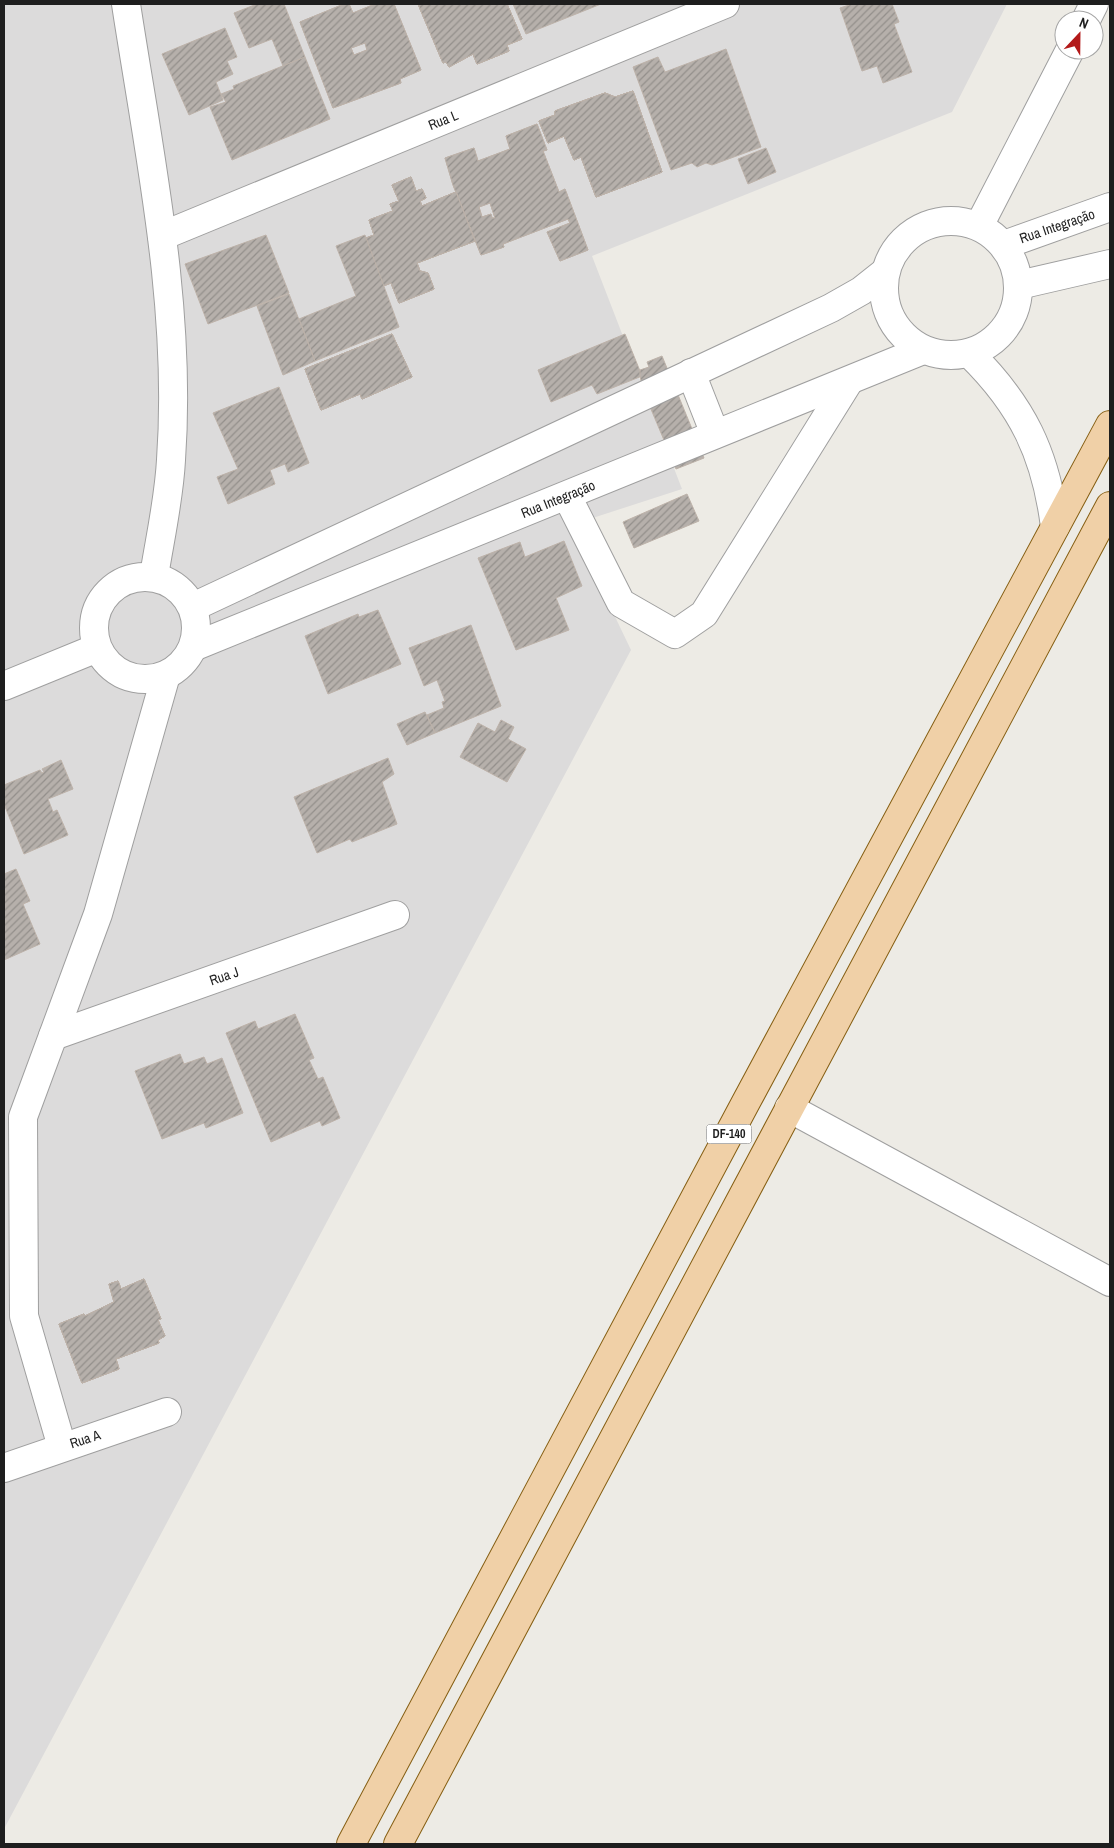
<svg xmlns="http://www.w3.org/2000/svg" width="1114" height="1848" font-family="'Archivo Narrow',sans-serif">
  <style>
    .residential { fill: #dcdbdb }
    .building { fill: url(#building-hatch); stroke: #bdb2a9; fill-rule: evenodd }
    .lines { fill: none; stroke-linecap: round; stroke-linejoin: round }
    .minor-casing { stroke: #9f9f9f; stroke-width: 30 }
    .primary-casing { stroke: #855e12; stroke-width: 30 }
    .minor { stroke: #fff; stroke-width: 28 }
    .primary { stroke: #f0d0a7; stroke-width: 28 }
    .labels { text-anchor: middle; stroke-width: 4; stroke-linejoin: round; paint-order: stroke }
    .shield { fill: #fff; stroke: #626262; stroke-width: 1 }
    .shield-label { font-size: 12px; font-weight: bold; fill: #1e1e1e }
    .street-label { font-size: 14px; fill: #1e1e1e; stroke: #fff }
  </style>
  <defs>
    <pattern id="building-hatch" width="6" height="6" patternUnits="userSpaceOnUse" patternTransform="scale(1.25)"><rect width="6" height="6" fill="#b6b0ab"/><path d="M-1 1l2-2M0 6l6-6M5 7l2-2" fill="none" stroke="#938f8b"/></pattern>
  </defs>
  <rect width="100%" height="100%" fill="#edebe5"/>
  <!-- residential -->
  <polygon class="residential" points="4,4 1007,4 952,112 592,256 682,489 571,525 631,650 4,1829"/>
  <!-- building -->
  <g class="building">
    <polygon points="257,4 284,4 305,57 283,66 272,39 249,48 234,13"/>
    <path d="M 344,4 L 349,4 L 353,13 L 375,4 L 394,4 L 421,70 L 400,79 L 401,83 L 333,108 L 300,22 ZM 365,43 L 367,50 L 354,55 L 351,48 Z"/>
    <path d="M 344,4 L 349,4 L 353,13 L 375,4 L 394,4 L 421,70 L 400,79 L 401,83 L 333,108 L 300,22 ZM 365,43 L 367,50 L 354,55 L 351,48 Z"/>
    <polygon points="418,4 507,4 522,39 507,45 509,51 477,64 473,54 449,67 446,62 443,63"/>
    <polygon points="418,4 507,4 522,39 507,45 509,51 477,64 473,54 449,67 446,62 443,63"/>
    <polygon points="418,4 507,4 522,39 507,45 509,51 477,64 473,54 449,67 446,62 443,63"/>
    <polygon points="418,4 507,4 522,39 507,45 509,51 477,64 473,54 449,67 446,62 443,63"/>
    <polygon points="418,4 507,4 522,39 507,45 509,51 477,64 473,54 449,67 446,62 443,63"/>
    <polygon points="513,4 601,4 526,34"/>
    <polygon points="852,4 892,4 899,22 894,24 912,72 883,83 877,66 862,71 840,8"/>
    <polygon points="225,28 237,57 227,61 233,74 216,82 223,100 189,115 162,54"/>
    <polygon points="726,49 761,147 712,165 706,163 697,167 692,163 671,170 633,67 658,57 665,72"/>
    <polygon points="305,57 330,119 232,160 210,107 226,102 221,94 234,89 233,86"/>
    <polygon points="633,91 662,172 596,197 581,157 574,160 564,136 548,143 539,121 555,115 555,111 605,93 615,97"/>
    <polygon points="633,91 662,172 596,197 581,157 574,160 564,136 548,143 539,121 555,115 555,111 605,93 615,97"/>
    <polygon points="633,91 662,172 596,197 581,157 574,160 564,136 548,143 539,121 555,115 555,111 605,93 615,97"/>
    <polygon points="633,91 662,172 596,197 581,157 574,160 564,136 548,143 539,121 555,115 555,111 605,93 615,97"/>
    <polygon points="633,91 662,172 596,197 581,157 574,160 564,136 548,143 539,121 555,115 555,111 605,93 615,97"/>
    <path d="M 537,124 L 547,150 L 543,151 L 559,192 L 565,189 L 588,250 L 560,261 L 547,232 L 570,223 L 568,219 L 503,244 L 504,247 L 481,255 L 453,185 L 445,158 L 474,148 L 478,161 L 510,149 L 506,136 ZM 490,203 L 495,218 L 492,218 L 491,214 L 482,217 L 479,207 Z"/>
    <path d="M 537,124 L 547,150 L 543,151 L 559,192 L 565,189 L 588,250 L 560,261 L 547,232 L 570,223 L 568,219 L 503,244 L 504,247 L 481,255 L 453,185 L 445,158 L 474,148 L 478,161 L 510,149 L 506,136 ZM 490,203 L 495,218 L 492,218 L 491,214 L 482,217 L 479,207 Z"/>
    <polygon points="766,148 776,172 748,184 738,159"/>
    <polygon points="411,177 416,191 422,189 426,198 420,201 422,206 456,192 475,241 417,263 420,271 428,273 434,289 399,303 391,283 383,286 366,238 374,235 369,220 393,211 390,204 399,201 392,185"/>
    <polygon points="411,177 416,191 422,189 426,198 420,201 422,206 456,192 475,241 417,263 420,271 428,273 434,289 399,303 391,283 383,286 366,238 374,235 369,220 393,211 390,204 399,201 392,185"/>
    <polygon points="411,177 416,191 422,189 426,198 420,201 422,206 456,192 475,241 417,263 420,271 428,273 434,289 399,303 391,283 383,286 366,238 374,235 369,220 393,211 390,204 399,201 392,185"/>
    <polygon points="411,177 416,191 422,189 426,198 420,201 422,206 456,192 475,241 417,263 420,271 428,273 434,289 399,303 391,283 383,286 366,238 374,235 369,220 393,211 390,204 399,201 392,185"/>
    <polygon points="411,177 416,191 422,189 426,198 420,201 422,206 456,192 475,241 417,263 420,271 428,273 434,289 399,303 391,283 383,286 366,238 374,235 369,220 393,211 390,204 399,201 392,185"/>
    <polygon points="266,235 289,293 208,324 185,264"/>
    <polygon points="365,235 399,327 315,361 299,319 356,296 336,246"/>
    <polygon points="289,294 315,361 283,375 257,306"/>
    <polygon points="392,334 412,377 362,399 360,394 321,410 305,369"/>
    <polygon points="392,334 412,377 362,399 360,394 321,410 305,369"/>
    <polygon points="392,334 412,377 362,399 360,394 321,410 305,369"/>
    <polygon points="392,334 412,377 362,399 360,394 321,410 305,369"/>
    <polygon points="392,334 412,377 362,399 360,394 321,410 305,369"/>
    <polygon points="625,334 642,376 597,394 592,385 551,402 538,370"/>
    <polygon points="662,356 704,458 676,469 643,390 640,376 640,370 649,367 647,362"/>
    <polygon points="279,387 309,463 288,472 285,464 270,470 275,484 228,504 217,477 238,469 213,413"/>
    <polygon points="687,494 699,521 634,548 623,522"/>
    <polygon points="564,541 582,586 556,598 569,630 516,650 478,558 520,542 525,557"/>
    <polygon points="378,610 401,664 328,694 305,636 358,614 359,617"/>
    <polygon points="471,625 501,706 435,733 427,715 444,708 442,702 445,701 437,680 424,686 409,648"/>
    <polygon points="425,712 435,733 407,745 397,724"/>
    <polygon points="501,720 514,727 508,739 526,749 507,782 460,757 478,723 495,732"/>
    <polygon points="388,758 394,774 382,782 397,824 352,842 350,839 317,853 294,797"/>
    <polygon points="61,760 73,789 48,799 53,812 57,810 68,835 24,854 4,804 4,785 40,770 42,773 44,772 42,769"/>
    <polygon points="16,869 30,901 23,904 40,944 4,960 4,874"/>
    <polygon points="295,1014 314,1058 309,1060 310,1062 318,1079 323,1077 340,1118 322,1126 320,1121 271,1142 226,1033 255,1021 258,1029"/>
    <polygon points="180,1054 184,1064 204,1057 207,1064 222,1058 243,1113 206,1128 204,1123 162,1139 135,1071"/>
    <polygon points="144,1279 161,1319 158,1320 165,1336 158,1340 159,1343 116,1359 119,1369 82,1383 59,1324 84,1314 85,1316 114,1302 109,1284 118,1281 121,1289"/>
    <polygon points="144,1279 161,1319 158,1320 165,1336 158,1340 159,1343 116,1359 119,1369 82,1383 59,1324 84,1314 85,1316 114,1302 109,1284 118,1281 121,1289"/>
    <polygon points="144,1279 161,1319 158,1320 165,1336 158,1340 159,1343 116,1359 119,1369 82,1383 59,1324 84,1314 85,1316 114,1302 109,1284 118,1281 121,1289"/>
    <polygon points="144,1279 161,1319 158,1320 165,1336 158,1340 159,1343 116,1359 119,1369 82,1383 59,1324 84,1314 85,1316 114,1302 109,1284 118,1281 121,1289"/>
    <polygon points="144,1279 161,1319 158,1320 165,1336 158,1340 159,1343 116,1359 119,1369 82,1383 59,1324 84,1314 85,1316 114,1302 109,1284 118,1281 121,1289"/>
  </g>
  <g class="lines">
    <defs>
      <g id="minor">
        <path d="M 126,4 C 149,154 182,307 171,460 C 169,499 160,538 154,576"/>
        <polyline points="1086,20 1094,4"/>
        <circle cx="951" cy="288" r="67"/>
        <polyline points="979,226 1070,50"/>
        <polyline points="162,236 725,4"/>
        <polyline points="1004,245 1110,207"/>
        <polyline points="1019,285 1110,264"/>
        <path d="M 970,354 C 1022,405 1046,454 1055,527"/>
        <polyline points="691,373 715,434"/>
        <polyline points="567,496 621,603 675,634 704,614 849,381"/>
        <circle cx="145" cy="628" r="51"/>
        <polyline points="193,607 831,308 861,291 885,272"/>
        <polyline points="193,647 923,350"/>
        <polyline points="4,686 97,648"/>
        <polyline points="53,1036 395,915"/>
        <polyline points="789,1108 1110,1282"/>
        <polyline points="62,1447 24,1316 23,1117 98,914 166,675"/>
        <polyline points="4,1468 167,1412"/>
      </g>
      <g id="primary">
        <polyline points="351,1844 746,1102 1110,425"/>
        <polyline points="398,1844 1110,506"/>
      </g>
    </defs>
    <!-- minor casing -->
    <use href="#minor" class="minor-casing"/>
    <!-- primary casing -->
    <use href="#primary" class="primary-casing"/>
    <!-- minor -->
    <use href="#minor" class="minor"/>
    <!-- primary -->
    <use href="#primary" class="primary"/>
  </g>
  <g class="labels">
    <!-- shield labels -->
    <rect class="shield" x="706.5" y="1124.5" width="45" height="19" rx="4"/>
    <g class="shield-label">
      <text x="729" y="1138">DF-140</text>
    </g>
    <!-- street labels -->
    <g class="street-label">
      <text transform="translate(443 120) rotate(-22)" y="5">Rua L</text>
      <text transform="translate(1057 226) rotate(-19)" y="5">Rua Integração</text>
      <text transform="translate(558 499) rotate(-22)" y="5">Rua Integração</text>
      <text transform="translate(224 976) rotate(-19)" y="5">Rua J</text>
      <text transform="translate(85 1439) rotate(-18)" y="5">Rua A</text>
    </g>
  </g>
  <!-- border -->
  <rect width="1114" height="1848" fill="none" stroke="#1e1e1e" stroke-width="10"/>
  <!-- north arrow -->
  <g transform="translate(1079 35) rotate(22)"><circle r="24" fill="#ffffff" stroke="#a5a5a5"/>
  <path d="M0-4L9 19L0 12L-9 19Z" fill="#b31919"/>
  <text y="-8" font-size="14" font-weight="bold" text-anchor="middle" fill="#1e1e1e">N</text>
  </g>
</svg>
